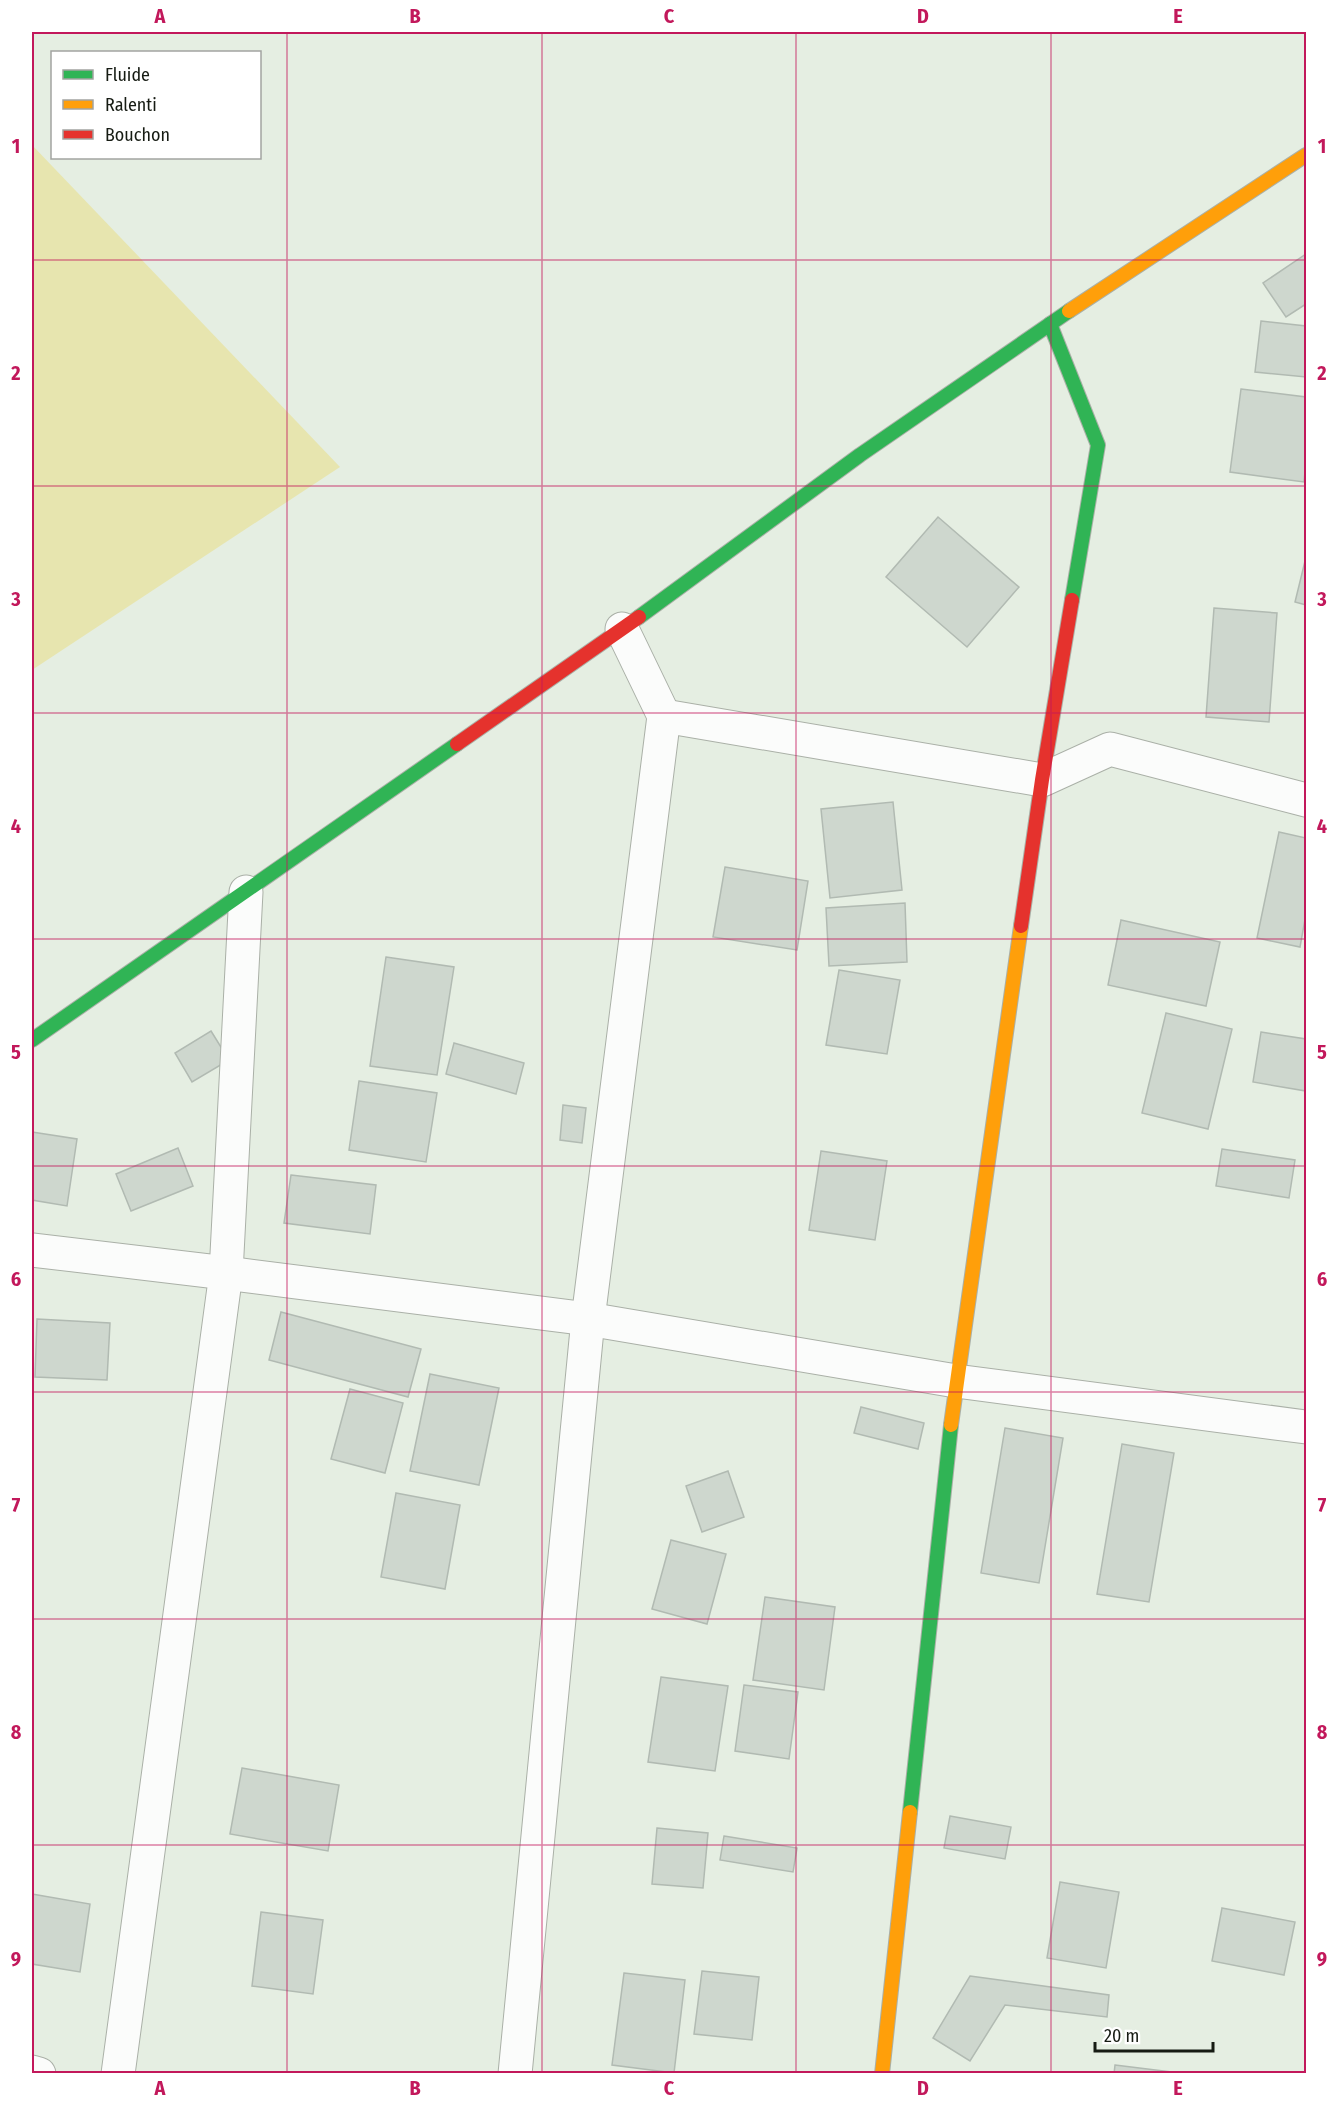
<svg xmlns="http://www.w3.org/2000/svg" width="1338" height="2105" font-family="'Fira Sans Condensed',sans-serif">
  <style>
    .green { fill: #e7e5af }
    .building { fill: #ced7ce; stroke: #b1bab2; stroke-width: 1.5 }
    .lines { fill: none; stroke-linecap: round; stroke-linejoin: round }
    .street-casing { stroke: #aab0a7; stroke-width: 35 }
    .fast-casing { stroke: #aab0a7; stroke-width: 16 }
    .slow-casing { stroke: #aab0a7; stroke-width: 16 }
    .jam-casing { stroke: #aab0a7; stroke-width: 16 }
    .street { stroke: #fbfcfb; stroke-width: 33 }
    .fast { stroke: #30b455; stroke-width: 14 }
    .slow { stroke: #ff9f0a; stroke-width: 14 }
    .jam { stroke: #e5322d; stroke-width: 14 }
    .grid { fill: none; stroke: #c2185b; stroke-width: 1.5; stroke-opacity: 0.55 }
    .neatline { fill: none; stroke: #c2185b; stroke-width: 2 }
    .grid-label { font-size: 20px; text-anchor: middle; font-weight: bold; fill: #c2185b }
  </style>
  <rect width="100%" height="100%" fill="#e5eee2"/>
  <!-- green -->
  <polygon class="green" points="32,145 340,467 32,670"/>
  <!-- building -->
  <g class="building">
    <polygon points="1306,254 1306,304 1286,317 1263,283"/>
    <polygon points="1261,321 1306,326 1306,377 1255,372"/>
    <polygon points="1241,389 1306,397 1306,461 1304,482 1230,472"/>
    <polygon points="938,517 1019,587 967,647 886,577"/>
    <polygon points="1306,557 1306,605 1295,602"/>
    <polygon points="1214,608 1277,613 1269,722 1206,717"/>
    <polygon points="893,802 902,890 830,898 821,809"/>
    <polygon points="1279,832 1306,838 1306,914 1300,947 1257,938"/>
    <polygon points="725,867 808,881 797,950 713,937"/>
    <polygon points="905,903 907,962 829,966 826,908"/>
    <polygon points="1121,920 1220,942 1206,1006 1108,985"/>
    <polygon points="386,957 454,967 437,1075 370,1066"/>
    <polygon points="839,970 900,980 887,1054 826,1045"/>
    <polygon points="1166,1013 1232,1029 1208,1129 1142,1113"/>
    <polygon points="211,1031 229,1060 192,1082 175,1053"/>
    <polygon points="1261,1032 1306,1039 1306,1091 1253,1082"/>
    <polygon points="454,1043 524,1063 516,1094 446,1074"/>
    <polygon points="359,1081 437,1093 426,1162 349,1150"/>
    <polygon points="563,1105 586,1108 582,1143 560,1140"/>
    <polygon points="32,1132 77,1139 67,1206 32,1200"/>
    <polygon points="178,1148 193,1186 131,1211 116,1174"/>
    <polygon points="1222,1149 1295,1160 1289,1198 1216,1186"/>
    <polygon points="821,1151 887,1161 875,1240 809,1230"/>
    <polygon points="291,1175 376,1185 370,1234 284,1223"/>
    <polygon points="281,1312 421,1349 408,1397 269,1360"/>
    <polygon points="37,1319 110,1323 107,1380 35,1377"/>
    <polygon points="430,1374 499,1388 479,1485 410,1471"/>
    <polygon points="350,1389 403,1403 385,1473 331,1459"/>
    <polygon points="861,1407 924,1423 918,1449 854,1433"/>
    <polygon points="1005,1428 1063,1438 1039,1583 981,1573"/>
    <polygon points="1122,1444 1174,1453 1149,1602 1097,1594"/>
    <polygon points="728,1471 744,1517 702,1532 686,1486"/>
    <polygon points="396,1493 460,1505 445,1589 381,1577"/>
    <polygon points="671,1540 726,1554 707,1624 652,1609"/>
    <polygon points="765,1597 835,1607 824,1690 753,1680"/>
    <polygon points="661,1677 728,1686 715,1771 648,1762"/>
    <polygon points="744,1685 798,1692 789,1759 735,1751"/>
    <polygon points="242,1768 339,1785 328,1851 230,1834"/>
    <polygon points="950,1816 1011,1827 1005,1859 944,1848"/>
    <polygon points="657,1828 708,1833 703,1888 652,1884"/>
    <polygon points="724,1836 797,1848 793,1872 720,1860"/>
    <polygon points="1060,1882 1119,1892 1106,1968 1047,1958"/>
    <polygon points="32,1894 90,1904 80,1972 32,1964"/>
    <polygon points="1222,1908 1295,1922 1284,1975 1212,1961"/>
    <polygon points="261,1912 323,1920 313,1994 252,1986"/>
    <polygon points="702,1971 759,1977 752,2040 694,2034"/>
    <polygon points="624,1973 685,1980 674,2073 612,2065"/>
    <polygon points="970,1976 1109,1995 1107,2017 1005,2005 970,2061 933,2038"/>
    <polygon points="1115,2065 1188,2074 1114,2074"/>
  </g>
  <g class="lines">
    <defs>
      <g id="street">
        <polyline points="664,716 1042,780 1110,749 1306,800"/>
        <polyline points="32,1250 226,1273 588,1319 956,1381 1306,1427"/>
        <polyline points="32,2072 39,2074"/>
        <polyline points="118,2074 226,1273 246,892"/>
        <polyline points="515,2074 588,1319 664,716 622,629"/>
      </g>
      <g id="fast">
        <polyline points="1050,324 1098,445 1072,600"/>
        <polyline points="639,617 860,455 1069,311"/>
        <polyline points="32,1040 457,744"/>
        <polyline points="910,1812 951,1425"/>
      </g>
      <g id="slow">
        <polyline points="1069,311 1306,155"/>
        <polyline points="951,1425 1021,926"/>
        <polyline points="882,2074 910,1812"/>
      </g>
      <g id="jam">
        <polyline points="457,744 639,617"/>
        <polyline points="1021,926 1042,780 1072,600"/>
      </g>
    </defs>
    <!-- street casing -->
    <use href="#street" class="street-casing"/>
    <!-- fast casing -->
    <use href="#fast" class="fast-casing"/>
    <!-- slow casing -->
    <use href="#slow" class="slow-casing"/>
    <!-- jam casing -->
    <use href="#jam" class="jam-casing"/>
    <!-- street -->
    <use href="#street" class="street"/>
    <!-- fast -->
    <use href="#fast" class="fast"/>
    <!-- slow -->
    <use href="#slow" class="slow"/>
    <!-- jam -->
    <use href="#jam" class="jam"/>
  </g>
  <!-- grid -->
  <path class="grid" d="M 287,32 L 287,2074M 542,32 L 542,2074M 796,32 L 796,2074M 1051,32 L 1051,2074M 32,260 L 1306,260M 32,486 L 1306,486M 32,713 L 1306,713M 32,939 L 1306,939M 32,1166 L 1306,1166M 32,1392 L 1306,1392M 32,1619 L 1306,1619M 32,1845 L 1306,1845"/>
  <!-- border -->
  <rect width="1338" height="2105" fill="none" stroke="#ffffff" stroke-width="66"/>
  <!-- legend -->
  <rect x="51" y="51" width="210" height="108" fill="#ffffff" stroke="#a2a4a1" stroke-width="1.5"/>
  <rect x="63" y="70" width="30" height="9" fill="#30b455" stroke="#a2a4a1" stroke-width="1.5"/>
  <text x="105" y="81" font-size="18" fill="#161b13">Fluide</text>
  <rect x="63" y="100" width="30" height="9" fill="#ff9f0a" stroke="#a2a4a1" stroke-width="1.5"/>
  <text x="105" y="111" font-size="18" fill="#161b13">Ralenti</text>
  <rect x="63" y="130" width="30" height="9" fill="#e5322d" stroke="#a2a4a1" stroke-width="1.5"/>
  <text x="105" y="141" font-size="18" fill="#161b13">Bouchon</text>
  <!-- scale -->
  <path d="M1095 2042v9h118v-9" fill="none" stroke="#161b13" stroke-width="3"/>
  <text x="1104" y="2042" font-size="18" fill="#161b13" stroke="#ffffff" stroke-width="4.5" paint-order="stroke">20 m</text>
  <rect x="33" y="33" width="1272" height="2039" class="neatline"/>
  <g class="grid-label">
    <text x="160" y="23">A</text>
    <text x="415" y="23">B</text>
    <text x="669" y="23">C</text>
    <text x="923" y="23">D</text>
    <text x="1178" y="23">E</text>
    <text x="16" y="153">1</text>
    <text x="1322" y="153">1</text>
    <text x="16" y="380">2</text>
    <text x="1322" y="380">2</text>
    <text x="16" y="606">3</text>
    <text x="1322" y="606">3</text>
    <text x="16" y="833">4</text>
    <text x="1322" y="833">4</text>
    <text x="16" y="1059">5</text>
    <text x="1322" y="1059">5</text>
    <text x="16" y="1286">6</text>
    <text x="1322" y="1286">6</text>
    <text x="16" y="1512">7</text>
    <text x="1322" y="1512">7</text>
    <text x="16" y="1739">8</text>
    <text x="1322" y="1739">8</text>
    <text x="16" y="1966">9</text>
    <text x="1322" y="1966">9</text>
    <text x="160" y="2095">A</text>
    <text x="415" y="2095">B</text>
    <text x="669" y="2095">C</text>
    <text x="923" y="2095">D</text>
    <text x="1178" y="2095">E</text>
  </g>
</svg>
